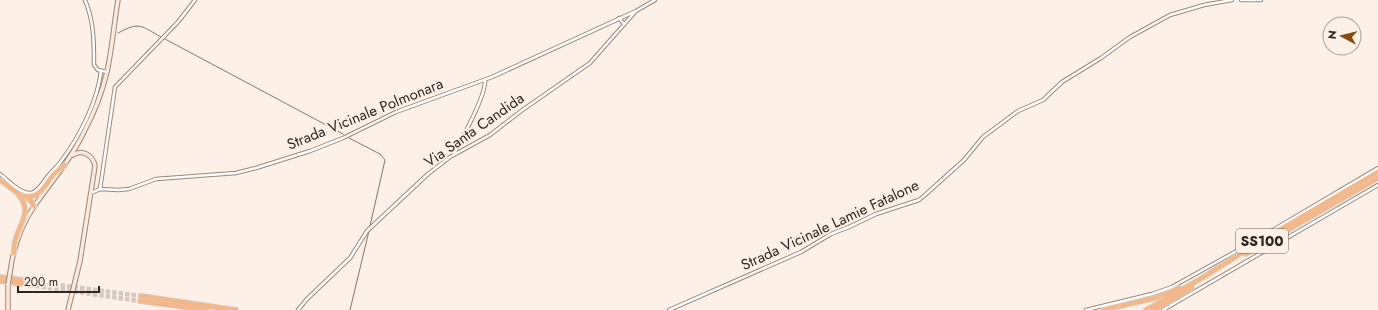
<svg xmlns="http://www.w3.org/2000/svg" width="1378" height="310" font-family="Jost,sans-serif">
  <style>
    .lines { fill: none; stroke-linecap: round; stroke-linejoin: round }
    .stream { stroke: #8b7362; stroke-width: 1 }
    .highway-tunnel { stroke: #d3c7be; stroke-width: 4.5; stroke-dasharray: 4.5 2; stroke-linecap: butt }
    .street-casing { stroke: #9b8778; stroke-width: 4.5 }
    .secondary-casing { stroke: #9b8778; stroke-width: 5.5 }
    .highway-casing { stroke: #d5d3d2; stroke-width: 6 }
    .street { stroke: #fff; stroke-width: 2.5 }
    .secondary { stroke: #fbe9dc; stroke-width: 3.5 }
    .highway { stroke: #f3b78a; stroke-width: 4.5 }
    .secondary-bridge-casing { stroke: #9b8778; stroke-width: 5.5; stroke-linecap: butt }
    .secondary-bridge { stroke: #fbe9dc; stroke-width: 3.5 }
    .labels { text-anchor: middle; stroke-width: 4; stroke-linejoin: round; paint-order: stroke }
    .shield { fill: #fdf0e6; stroke: #6b625b; stroke-width: 1 }
    .shield-label { font-size: 14px; font-weight: bold; fill: #2d251f }
    .street-label { font-size: 15px; fill: #2d251f; stroke: #fdf0e6 }
  </style>
  <rect width="100%" height="100%" fill="#fdf0e6"/>
  <g class="lines">
    <!-- stream -->
    <g class="stream">
      <path d="M 118,33 C 140,21 141,26 161,37"/>
      <polyline points="165,39 343,134"/>
      <polyline points="349,138 380,154 385,160 370,226"/>
      <polyline points="350,310 369,231"/>
    </g>
    <!-- highway-tunnel -->
    <g class="highway-tunnel">
      <polyline points="22,280 141,296"/>
      <polyline points="22,284 140,301"/>
    </g>
    <defs>
      <g id="street">
        <path d="M 85,0 C 94,21 94,42 94,65 L 98,70 L 107,72"/>
        <polyline points="1241,0 1261,0"/>
        <polyline points="619,18 624,24"/>
        <path d="M 454,154 C 462,138 486,96 485,80"/>
        <path d="M 0,174 C 8,180 20,194 31,193 C 38,192 43,182 48,176 C 52,171 58,166 62,160 C 80,136 98,100 101,71"/>
        <polyline points="100,189 115,87 178,22 195,0"/>
        <polyline points="91,193 100,189 118,190 129,189 156,179 236,173 256,168 310,151 343,138 396,112 492,77 636,11 655,0"/>
        <polyline points="298,310 307,299 350,258 367,231 428,174 450,157 490,135 521,111 590,63 635,12"/>
        <polyline points="669,310 801,252 831,234 849,227 876,214 919,200 925,195 964,160 983,137 1018,111 1043,100 1062,82 1101,58 1130,37 1170,15 1204,5 1232,0"/>
        <polyline points="1086,310 1152,294 1172,287 1251,243 1378,168"/>
        <polyline points="1163,310 1378,185"/>
      </g>
      <g id="secondary">
        <path d="M 10,273 C 13,249 21,225 35,205 C 52,181 71,159 84,132 C 94,113 102,93 107,72 C 112,49 114,24 118,0"/>
        <polyline points="8,310 8,284"/>
        <path d="M 68,310 L 80,261 L 95,166 C 93,155 82,149 73,155"/>
      </g>
      <g id="highway">
        <polyline points="0,180 19,194"/>
        <path d="M 24,196 C 42,199 45,183 55,173 C 58,170 62,168 65,165"/>
        <polyline points="26,197 31,201 34,206"/>
        <path d="M 14,253 C 14,248 14,243 16,238 C 22,220 32,211 18,194"/>
        <polyline points="1246,254 1378,178"/>
        <polyline points="0,277 22,280"/>
        <polyline points="0,281 22,284"/>
        <polyline points="141,296 236,310"/>
        <polyline points="140,301 207,310"/>
        <polyline points="1103,310 1155,298 1179,288"/>
        <polyline points="1146,310 1202,278 1264,239 1378,172"/>
        <polyline points="1154,310 1192,288"/>
      </g>
    </defs>
    <!-- street casing -->
    <use href="#street" class="street-casing"/>
    <!-- secondary casing -->
    <use href="#secondary" class="secondary-casing"/>
    <!-- highway casing -->
    <use href="#highway" class="highway-casing"/>
    <!-- street -->
    <use href="#street" class="street"/>
    <!-- secondary -->
    <use href="#secondary" class="secondary"/>
    <!-- highway -->
    <use href="#highway" class="highway"/>
    <defs>
      <polyline id="secondary-bridge" points="8,284 10,273"/>
    </defs>
    <!-- secondary-bridge casing -->
    <use href="#secondary-bridge" class="secondary-bridge-casing"/>
    <!-- secondary-bridge -->
    <use href="#secondary-bridge" class="secondary-bridge"/>
  </g>
  <g class="labels">
    <!-- shield labels -->
    <rect class="shield" x="1236" y="229" width="52" height="24" rx="3"/>
    <g class="shield-label">
      <text x="1262" y="246">SS100</text>
    </g>
    <!-- street labels -->
    <g class="street-label">
      <text transform="translate(365 114) rotate(-22)" y="5">Strada Vicinale Polmonara</text>
      <text transform="translate(474 130) rotate(-35)" y="5">Via Santa Candida</text>
      <text transform="translate(830 225) rotate(-25)" y="5">Strada Vicinale Lamie Fatalone</text>
    </g>
  </g>
  <!-- north arrow -->
  <g transform="translate(1342 36) rotate(277)"><circle r="19" fill="#fdf0e6" stroke="#aa9f96"/>
  <path d="M0-3L7 15L0 10L-7 15Z" fill="#884a0c"/>
  <text y="-6" font-size="11" font-weight="bold" text-anchor="middle" fill="#2d251f">N</text>
  </g>
  <!-- scale -->
  <path d="M18 286v6h81v-6" fill="none" stroke="#2d251f" stroke-width="2"/>
  <text x="24" y="286" font-size="12" fill="#2d251f" stroke="#fdf0e6" stroke-width="3" paint-order="stroke">200 m</text>
</svg>
